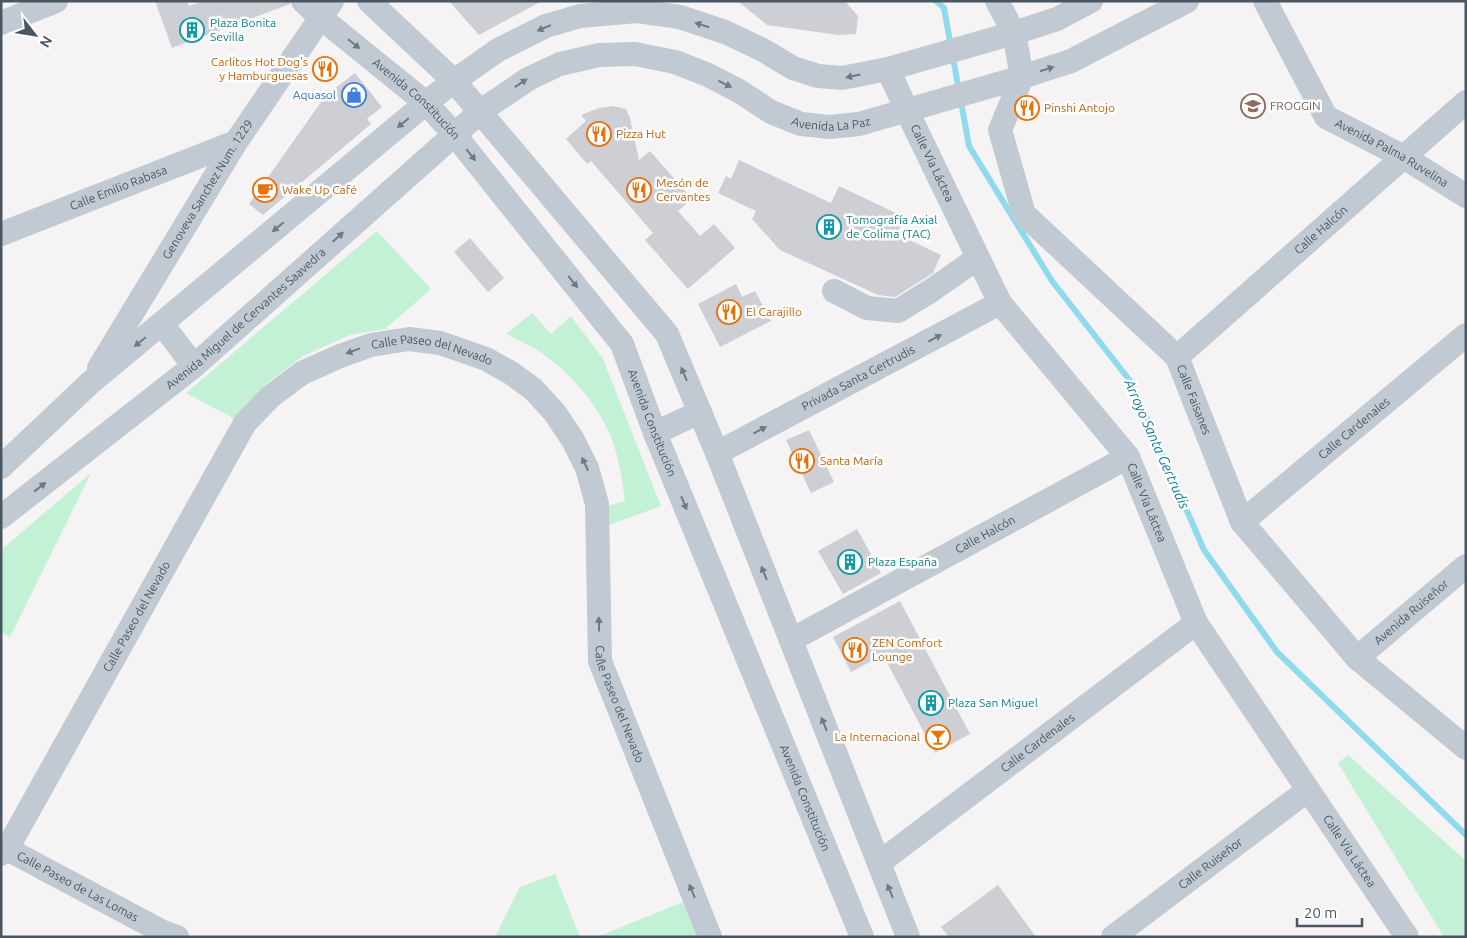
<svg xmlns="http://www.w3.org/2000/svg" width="1467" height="938" font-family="Ubuntu,sans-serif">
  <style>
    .green { fill: #c3f1d5 }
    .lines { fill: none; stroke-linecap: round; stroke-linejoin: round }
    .stream { stroke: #90daee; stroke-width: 6 }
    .building { fill: #cdcfd5 }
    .minor { stroke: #c1cad2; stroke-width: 24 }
    .oneway { fill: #6e7983 }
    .labels { text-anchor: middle; stroke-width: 5; stroke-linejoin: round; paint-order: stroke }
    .culture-label { font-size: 12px; fill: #0d838f; stroke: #fff; text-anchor: start }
    .food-label { font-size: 12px; fill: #c56008; stroke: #fff; text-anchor: start }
    .shop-label { font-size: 12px; fill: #366cbe; stroke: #fff; text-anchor: end }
    .street-label { font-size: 12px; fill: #4a5661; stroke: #fff }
    .education-label { font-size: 12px; fill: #785e54; stroke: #fff; text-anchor: start }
    .water-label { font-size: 14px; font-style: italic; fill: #0c7c9b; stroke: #fff }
  </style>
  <rect width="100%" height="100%" fill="#f5f3f3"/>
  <!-- green -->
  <g class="green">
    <polygon points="377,231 431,289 385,329 350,335 303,356 267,383 235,419 186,393"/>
    <path d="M 532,313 L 551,334 L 571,316 L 603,359 L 661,506 L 609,525 L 607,506 L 625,501 C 622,480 619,457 611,437 C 596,402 569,371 537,350 C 528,344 516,339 506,334 Z"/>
    <polygon points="91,473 10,637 1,632 1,550"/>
    <polygon points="1348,755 1466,861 1466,937 1444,937 1338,763"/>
    <polygon points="555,874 580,937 495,937 520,887"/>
    <polygon points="683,902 696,929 697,937 597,937"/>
  </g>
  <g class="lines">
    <!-- stream -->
    <polyline class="stream" points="936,1 944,8 969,146 1052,281 1131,382 1204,550 1277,652 1466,835"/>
  </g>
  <!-- building -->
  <g class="building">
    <polygon points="155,1 187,1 189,6 203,1 290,1 290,4 172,48"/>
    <polygon points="449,1 542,1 479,35"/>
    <polygon points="738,1 845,1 858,16 856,34 838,35 767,25"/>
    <polygon points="355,73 382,107 367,119 371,124 263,215 249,204 326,95"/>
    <polygon points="613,106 626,109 630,118 639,160 650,151 692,199 678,211 700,236 714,224 735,248 688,289 645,240 653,233 591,161 587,164 566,139 586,121 581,115 599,108"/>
    <polygon points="739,160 831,203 839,186 904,217 897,234 941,255 933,273 895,297 878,295 780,250 752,219 756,211 718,193 726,176 731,179"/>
    <polygon points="470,238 504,278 488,292 454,252"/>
    <polygon points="736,284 742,297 755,291 771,321 720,347 698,304"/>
    <polygon points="809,430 834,482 811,493 786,440"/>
    <polygon points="857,529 881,573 843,594 818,551"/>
    <polygon points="900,601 970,734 935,753 883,655 851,672 833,637"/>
    <polygon points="998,885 1036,937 949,937 941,927"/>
  </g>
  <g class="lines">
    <!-- minor -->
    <g class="minor">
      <path id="s1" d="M 303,1 L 321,18 L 426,103 L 454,134 L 622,344 L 655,433 L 862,937"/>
      <polyline points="369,1 454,81 667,334 717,453 908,937"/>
      <path id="s2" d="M 997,1 L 1014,33 L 1022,77 L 1000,130 L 1024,214 L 1177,357 L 1242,522 L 1357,658 L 1466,748"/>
      <path id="s3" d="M 1265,1 L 1326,117 L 1402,156 L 1466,196"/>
      <polyline points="1,23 56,1"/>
      <path id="s4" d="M 888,69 L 907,111 L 1000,303 L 1128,457 L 1196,623 L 1407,937"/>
      <path id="s5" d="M 1,234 L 236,142"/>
      <polyline points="834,291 867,308 898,311 932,290 978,258"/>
      <polyline points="162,324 194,366"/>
      <path id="s6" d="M 1177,357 L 1466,102"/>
      <path id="s7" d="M 99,368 L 236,142 L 332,1"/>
      <polyline points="655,433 700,412"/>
      <path id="s8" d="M 717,453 L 1000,303"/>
      <polyline points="1,467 90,383 426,103 454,81 498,50 546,26 580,16 637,11 680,17 725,32 763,50 793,68 818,76 842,78 888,69 1014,33 1057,19 1091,1"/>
      <path id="s9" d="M 1,517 L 194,366 L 481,111 L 528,79 L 560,64 L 599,55 L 635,54 L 675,62 L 708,75 L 739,91 L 771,112 L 801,124 L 830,127 L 859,124 L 1022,77 L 1071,61 L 1187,1"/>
      <path id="s10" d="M 1242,522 L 1466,335"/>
      <path id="s11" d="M 791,640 L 1128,457"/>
      <path id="s12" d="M 1357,658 L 1466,566"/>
      <path id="s13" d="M 7,849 L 163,932 L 177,937"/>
      <path id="s14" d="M 1,854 L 7,849 L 245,423 L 270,397 L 302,373 L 340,356 L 371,345 L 409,339 L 440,343 L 486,359 L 511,373 L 533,389 L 555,413 L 573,440 L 587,468 L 597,504 L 600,661 L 710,937"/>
      <path id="s15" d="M 879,863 L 1196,623"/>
      <path id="s16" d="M 1113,937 L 1308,790"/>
    </g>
  </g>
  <!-- one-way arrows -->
  <defs><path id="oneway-solid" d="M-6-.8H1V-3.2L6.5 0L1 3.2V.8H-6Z" transform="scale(1.25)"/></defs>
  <g class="oneway">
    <use href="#oneway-solid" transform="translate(702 25) rotate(-162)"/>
    <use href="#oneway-solid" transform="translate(544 28) rotate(157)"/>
    <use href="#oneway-solid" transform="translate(354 44) rotate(39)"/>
    <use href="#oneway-solid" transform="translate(1047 69) rotate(-18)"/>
    <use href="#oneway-solid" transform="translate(853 76) rotate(168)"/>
    <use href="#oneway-solid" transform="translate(521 83) rotate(-34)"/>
    <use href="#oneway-solid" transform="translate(725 84) rotate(26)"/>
    <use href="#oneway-solid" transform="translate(403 123) rotate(140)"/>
    <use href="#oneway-solid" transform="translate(471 155) rotate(51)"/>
    <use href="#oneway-solid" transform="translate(278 227) rotate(140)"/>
    <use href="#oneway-solid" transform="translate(338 237) rotate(-42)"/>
    <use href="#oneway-solid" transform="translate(573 282) rotate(51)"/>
    <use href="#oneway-solid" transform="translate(935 338) rotate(-28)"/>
    <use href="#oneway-solid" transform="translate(140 342) rotate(141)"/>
    <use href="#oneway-solid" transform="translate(353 351) rotate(160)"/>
    <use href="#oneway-solid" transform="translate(684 374) rotate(-113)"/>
    <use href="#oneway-solid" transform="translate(760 430) rotate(-28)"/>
    <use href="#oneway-solid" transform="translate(585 464) rotate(-115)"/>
    <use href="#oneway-solid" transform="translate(40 487) rotate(-38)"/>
    <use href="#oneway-solid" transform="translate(684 503) rotate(68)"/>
    <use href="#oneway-solid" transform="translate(764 573) rotate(-112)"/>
    <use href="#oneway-solid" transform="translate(599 624) rotate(-91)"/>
    <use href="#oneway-solid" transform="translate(824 724) rotate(-112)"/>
    <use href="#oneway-solid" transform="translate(692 891) rotate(-112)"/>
    <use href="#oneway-solid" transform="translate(890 891) rotate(-112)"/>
  </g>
  <!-- icons -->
  <defs>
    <symbol id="building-ring" viewBox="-11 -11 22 22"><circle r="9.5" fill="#fff" stroke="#0f9aa8" stroke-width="1.5"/><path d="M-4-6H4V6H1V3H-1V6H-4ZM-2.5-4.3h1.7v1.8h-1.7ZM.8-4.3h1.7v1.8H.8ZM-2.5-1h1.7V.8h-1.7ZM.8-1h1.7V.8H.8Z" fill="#0f9aa8"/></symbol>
    <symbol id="restaurant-ring" viewBox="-11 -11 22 22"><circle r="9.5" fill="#fff" stroke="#e8710a" stroke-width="1.5"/><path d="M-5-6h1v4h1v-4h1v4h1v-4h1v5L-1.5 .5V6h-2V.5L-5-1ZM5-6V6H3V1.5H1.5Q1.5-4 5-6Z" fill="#e8710a"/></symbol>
    <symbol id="shop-ring" viewBox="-11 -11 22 22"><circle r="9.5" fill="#fff" stroke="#3f7fe0" stroke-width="1.5"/><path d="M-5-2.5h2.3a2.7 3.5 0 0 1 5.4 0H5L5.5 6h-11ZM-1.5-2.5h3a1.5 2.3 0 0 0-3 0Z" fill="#3f7fe0"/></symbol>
    <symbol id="school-ring" viewBox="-11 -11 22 22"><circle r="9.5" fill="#fff" stroke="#8d6e63" stroke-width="1.5"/><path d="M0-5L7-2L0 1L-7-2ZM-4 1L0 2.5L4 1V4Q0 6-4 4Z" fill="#8d6e63"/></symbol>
    <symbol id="cafe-ring" viewBox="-11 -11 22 22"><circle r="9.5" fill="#fff" stroke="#e8710a" stroke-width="1.5"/><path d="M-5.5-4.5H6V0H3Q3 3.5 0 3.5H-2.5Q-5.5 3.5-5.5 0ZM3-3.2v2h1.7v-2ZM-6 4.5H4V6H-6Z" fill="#e8710a"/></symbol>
    <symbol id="bar-ring" viewBox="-11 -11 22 22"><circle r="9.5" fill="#fff" stroke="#e8710a" stroke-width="1.5"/><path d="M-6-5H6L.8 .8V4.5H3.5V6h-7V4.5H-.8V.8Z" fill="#e8710a"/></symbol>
  </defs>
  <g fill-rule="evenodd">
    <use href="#building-ring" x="178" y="16" width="28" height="28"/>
    <use href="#restaurant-ring" x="311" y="55" width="28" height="28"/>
    <use href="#shop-ring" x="340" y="81" width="28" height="28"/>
    <use href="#school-ring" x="1239" y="92" width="28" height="28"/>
    <use href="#restaurant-ring" x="1013" y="94" width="28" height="28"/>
    <use href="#restaurant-ring" x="585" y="120" width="28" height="28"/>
    <use href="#cafe-ring" x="251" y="176" width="28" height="28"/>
    <use href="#restaurant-ring" x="625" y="176" width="28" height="28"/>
    <use href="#building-ring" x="815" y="213" width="28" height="28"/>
    <use href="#restaurant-ring" x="715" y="298" width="28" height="28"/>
    <use href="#restaurant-ring" x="788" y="447" width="28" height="28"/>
    <use href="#building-ring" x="836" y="548" width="28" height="28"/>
    <use href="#restaurant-ring" x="841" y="636" width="28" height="28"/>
    <use href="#building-ring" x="917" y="689" width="28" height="28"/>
    <use href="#bar-ring" x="924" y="723" width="28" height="28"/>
  </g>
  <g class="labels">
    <!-- culture labels -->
    <g class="culture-label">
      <text x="210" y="27">Plaza Bonita<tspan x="210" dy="14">Sevilla</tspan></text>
      <text x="846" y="224">Tomografía Axial<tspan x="846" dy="14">de Colima (TAC)</tspan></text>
      <text x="868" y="566">Plaza España</text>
      <text x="948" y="707">Plaza San Miguel</text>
    </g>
    <!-- food labels -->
    <g class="food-label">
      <text x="308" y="66" text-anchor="end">Carlitos Hot Dog's<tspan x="308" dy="14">y Hamburguesas</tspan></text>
      <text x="1044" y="112">Pinshi Antojo</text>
      <text x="616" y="138">Pizza Hut</text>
      <text x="656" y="187">Mesón de<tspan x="656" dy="14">Cervantes</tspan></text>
      <text x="282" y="194">Wake Up Café</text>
      <text x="746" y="316">El Carajillo</text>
      <text x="820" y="465">Santa María</text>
      <text x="872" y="647">ZEN Comfort<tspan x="872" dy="14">Lounge</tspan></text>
      <text x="920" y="741" text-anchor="end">La Internacional</text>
    </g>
    <!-- shop labels -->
    <g class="shop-label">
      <text x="336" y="99">Aquasol</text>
    </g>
    <!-- street labels -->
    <g class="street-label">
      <text dy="4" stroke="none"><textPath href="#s1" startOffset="150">Avenida Constitución</textPath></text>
      <text dy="4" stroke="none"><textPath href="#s9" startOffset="1009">Avenida La Paz</textPath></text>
      <text dy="4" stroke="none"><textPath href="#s3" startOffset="206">Avenida Palma Ruvelina</textPath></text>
      <text dy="4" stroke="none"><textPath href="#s4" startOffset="104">Calle Vía Láctea</textPath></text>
      <text dy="4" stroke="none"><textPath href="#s5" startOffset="126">Calle Emilio Rabasa</textPath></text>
      <text dy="4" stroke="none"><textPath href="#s7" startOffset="209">Genoveva Sanchez Num. 1229</textPath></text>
      <text dy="4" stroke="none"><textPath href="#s6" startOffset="192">Calle Halcón</textPath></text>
      <text dy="4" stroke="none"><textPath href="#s9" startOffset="315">Avenida Miguel de Cervantes Saavedra</textPath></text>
      <text dy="4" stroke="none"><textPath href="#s14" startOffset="709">Calle Paseo del Nevado</textPath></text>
      <text dy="4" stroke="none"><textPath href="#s8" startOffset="160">Privada Santa Gertrudis</textPath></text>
      <text dy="4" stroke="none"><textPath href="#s2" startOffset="481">Calle Faisanes</textPath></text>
      <text dy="4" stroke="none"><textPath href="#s1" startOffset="555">Avenida Constitución</textPath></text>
      <text dy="4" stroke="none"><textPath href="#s10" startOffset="146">Calle Cardenales</textPath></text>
      <text dy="4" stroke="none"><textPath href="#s4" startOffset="509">Calle Vía Láctea</textPath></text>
      <text dy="4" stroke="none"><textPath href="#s11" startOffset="221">Calle Halcón</textPath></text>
      <text dy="4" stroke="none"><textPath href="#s12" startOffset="71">Avenida Ruiseñor</textPath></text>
      <text dy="4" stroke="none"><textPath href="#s14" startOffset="274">Calle Paseo del Nevado</textPath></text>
      <text dy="4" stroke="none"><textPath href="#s14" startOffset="1158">Calle Paseo del Nevado</textPath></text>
      <text dy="4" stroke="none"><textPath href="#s15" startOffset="199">Calle Cardenales</textPath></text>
      <text dy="4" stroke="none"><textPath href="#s1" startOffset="960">Avenida Constitución</textPath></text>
      <text dy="4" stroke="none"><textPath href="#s4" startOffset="914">Calle Vía Láctea</textPath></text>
      <text dy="4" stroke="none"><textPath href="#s16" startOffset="122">Calle Ruiseñor</textPath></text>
      <text dy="4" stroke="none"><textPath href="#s13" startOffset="80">Calle Paseo de Las Lomas</textPath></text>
    </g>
    <!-- education labels -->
    <g class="education-label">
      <text x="1270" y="110">FROGGIN</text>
    </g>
    <!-- water labels -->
    <g class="water-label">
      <text transform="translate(1157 444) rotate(66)" y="5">Arroyo Santa Gertrudis</text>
    </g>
  </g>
  <!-- border -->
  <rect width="1467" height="938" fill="none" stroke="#4a5661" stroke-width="5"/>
  <!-- north arrow -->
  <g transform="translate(35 35) rotate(121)" stroke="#ffffff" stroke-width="4" paint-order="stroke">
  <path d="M0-4L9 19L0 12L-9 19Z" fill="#4a5661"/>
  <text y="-8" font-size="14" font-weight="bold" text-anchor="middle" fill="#4a5661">N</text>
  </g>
  <!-- scale -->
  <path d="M1297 918v8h65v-8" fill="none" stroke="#4a5661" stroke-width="2.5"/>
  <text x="1304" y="918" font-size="15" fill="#4a5661" stroke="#ffffff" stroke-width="4" paint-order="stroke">20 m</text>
</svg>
